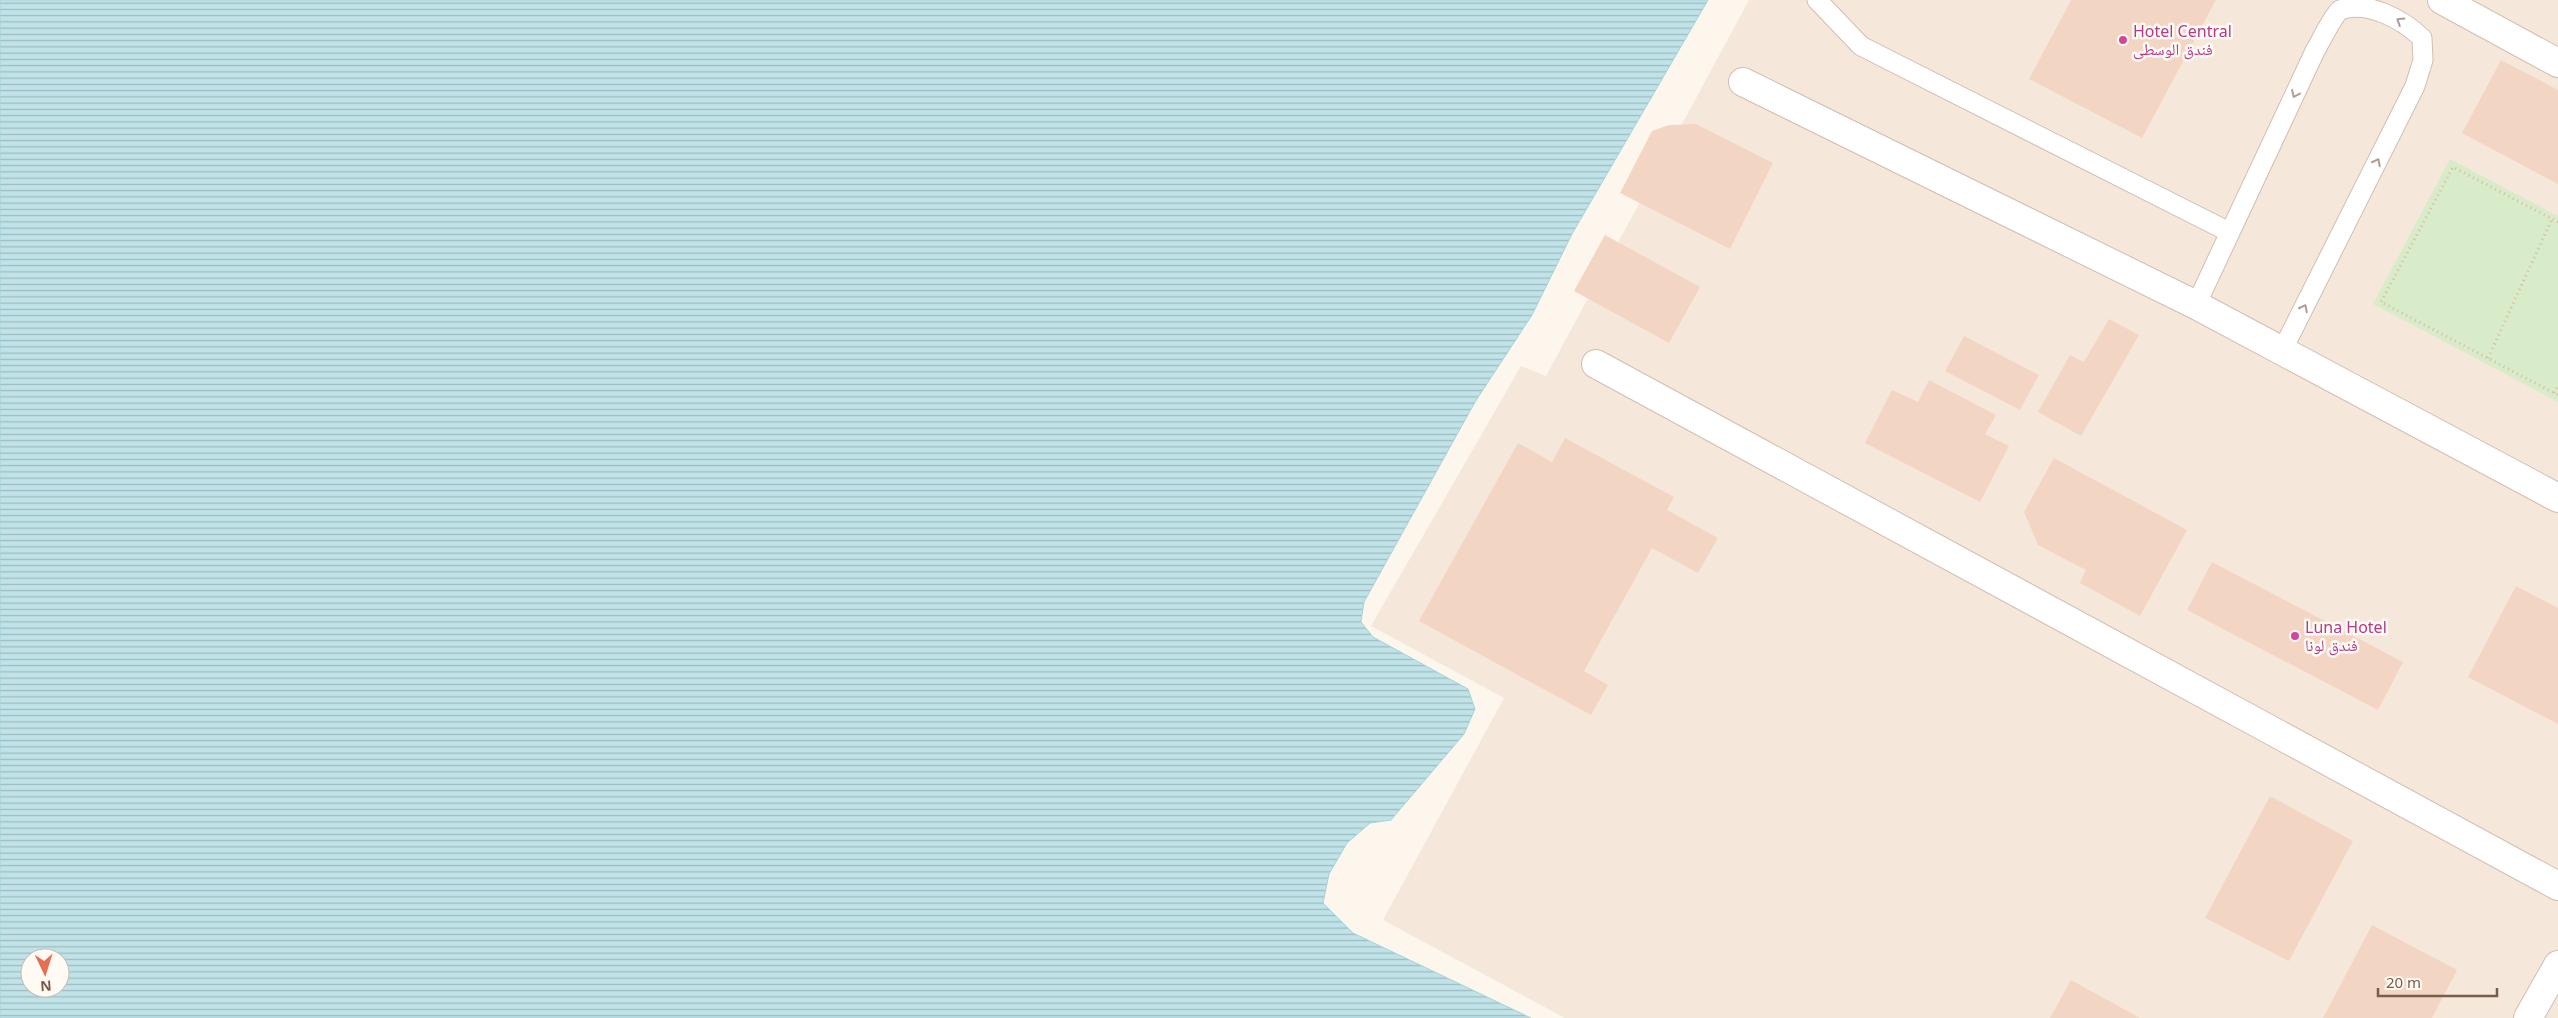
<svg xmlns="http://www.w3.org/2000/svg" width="2558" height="1018" font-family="'Noto Sans','Noto Naskh Arabic',sans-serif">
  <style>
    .residential { fill: #f5e8da }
    .park { fill: #d8ecc9 }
    .water { fill: url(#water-rules); stroke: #a5d3da; fill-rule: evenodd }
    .building { fill: #f3d5c3 }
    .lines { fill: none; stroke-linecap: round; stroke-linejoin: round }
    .lane-casing { stroke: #d1beb0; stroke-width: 21 }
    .street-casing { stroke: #d1beb0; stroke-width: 30 }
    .path { stroke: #d9b8a5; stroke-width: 3; stroke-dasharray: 1 4; stroke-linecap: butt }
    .lane { stroke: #fff; stroke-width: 19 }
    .street { stroke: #fff; stroke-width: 28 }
    .oneway { stroke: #af9d94 }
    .hotel-dot { fill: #d1479c; stroke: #fffaf3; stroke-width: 2 }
    .labels { text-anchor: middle; stroke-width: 5; stroke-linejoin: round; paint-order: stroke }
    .hotel-label { font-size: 16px; fill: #b23c85; stroke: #fffaf3; text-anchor: start }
  </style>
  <defs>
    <pattern id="water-rules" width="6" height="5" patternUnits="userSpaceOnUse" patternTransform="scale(1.25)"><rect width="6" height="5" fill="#bfe3e8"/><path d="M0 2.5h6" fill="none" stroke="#a0bbbe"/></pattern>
  </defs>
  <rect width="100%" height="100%" fill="#fdf6ec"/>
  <!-- residential -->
  <polygon class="residential" points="1749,0 2558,0 2558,1018 1565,1018 1383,920 1504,698 1371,626 1521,366 1546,376"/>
  <!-- park -->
  <polygon class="park" points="2450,159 2558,216 2558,402 2373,304"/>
  <!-- water -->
  <path class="water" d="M 0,0 L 1708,0 L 1572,234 L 1532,315 L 1475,402 L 1364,602 L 1361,622 L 1373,637 L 1468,689 L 1475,709 L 1464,734 L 1391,820 L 1370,823 L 1347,843 L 1329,874 L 1323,903 L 1353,933 L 1531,1018 L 0,1018 ZM 30,958 L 60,958 L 60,988 L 30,988 Z"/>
  <!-- building -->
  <g class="building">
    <polygon points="2071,0 2216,0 2142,138 2029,79"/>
    <polygon points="2501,60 2558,90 2558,184 2462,133"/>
    <polygon points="1696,124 1773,163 1730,249 1620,193 1652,131 1669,125"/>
    <polygon points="1605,235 1700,287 1669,343 1574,291"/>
    <polygon points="2109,319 2139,335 2081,436 2038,412 2070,355 2084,362"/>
    <polygon points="1964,336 2039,375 2020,410 1945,371"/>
    <polygon points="1929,380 1996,415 1985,434 2009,446 1980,502 1865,443 1892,390 1918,402"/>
    <polygon points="1565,438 1674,497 1667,510 1718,538 1698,573 1652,548 1584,671 1608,685 1591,715 1419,621 1518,443 1552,462"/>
    <polygon points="2054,458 2187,530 2140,616 2080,583 2086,570 2038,545 2024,512"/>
    <polygon points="2212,562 2403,662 2378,710 2187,610"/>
    <polygon points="2516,586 2558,608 2558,724 2468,677"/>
    <polygon points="2270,796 2353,841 2289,961 2205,918"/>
    <polygon points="2372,925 2457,970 2432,1018 2323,1018"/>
    <polygon points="2071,980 2140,1018 2050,1018"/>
  </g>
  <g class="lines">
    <defs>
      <g id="lane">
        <polyline points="1817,0 1861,46 2229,232"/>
        <path d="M 2196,305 L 2315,51 C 2321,41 2332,17 2340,10 C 2367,0 2402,19 2422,38 L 2423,60 L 2415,86 L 2282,351"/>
      </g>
      <g id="street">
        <polyline points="2442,0 2558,63"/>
        <polyline points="1743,82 2196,305 2558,498"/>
        <polyline points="1596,364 2558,886"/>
        <polyline points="2528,1018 2558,965"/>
      </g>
    </defs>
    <!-- lane casing -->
    <use href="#lane" class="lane-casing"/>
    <!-- street casing -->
    <use href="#street" class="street-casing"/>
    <!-- path -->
    <g class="path">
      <polyline points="2558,222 2453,167 2381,302 2558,395"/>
      <polyline points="2488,358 2552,219"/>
      <polyline points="2554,393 2558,385"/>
    </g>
    <!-- lane -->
    <use href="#lane" class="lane"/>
    <!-- street -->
    <use href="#street" class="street"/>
  </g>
  <!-- one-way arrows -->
  <defs><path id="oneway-chevron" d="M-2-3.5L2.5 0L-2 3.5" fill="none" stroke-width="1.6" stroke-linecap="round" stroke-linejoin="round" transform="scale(1.25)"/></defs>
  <g class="oneway">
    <use href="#oneway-chevron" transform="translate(2400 21) rotate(-148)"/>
    <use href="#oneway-chevron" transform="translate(2295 94) rotate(115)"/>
    <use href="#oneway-chevron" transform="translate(2377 162) rotate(-63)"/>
    <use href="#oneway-chevron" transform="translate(2304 308) rotate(-63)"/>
  </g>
  <!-- markers -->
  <g class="hotel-dot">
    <circle cx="2123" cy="40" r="5"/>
    <circle cx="2295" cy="636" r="5"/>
  </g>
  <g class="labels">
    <!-- hotel labels -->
    <g class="hotel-label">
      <text x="2133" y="37">Hotel Central<tspan x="2133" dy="18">فندق الوسطى</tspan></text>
      <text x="2305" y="633">Luna Hotel<tspan x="2305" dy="18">فندق لونا</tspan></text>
    </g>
  </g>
  <!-- north arrow -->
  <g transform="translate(45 973) rotate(176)"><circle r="24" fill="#fffaf3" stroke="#cabbb1"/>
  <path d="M0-4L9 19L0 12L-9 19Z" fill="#e76f51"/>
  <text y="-8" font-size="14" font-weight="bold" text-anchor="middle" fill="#7a5c4d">N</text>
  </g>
  <!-- scale -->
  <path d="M2378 988v8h119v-8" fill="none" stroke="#7a5c4d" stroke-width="2.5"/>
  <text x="2386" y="988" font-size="15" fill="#7a5c4d" stroke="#fffaf3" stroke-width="4" paint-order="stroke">20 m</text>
</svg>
